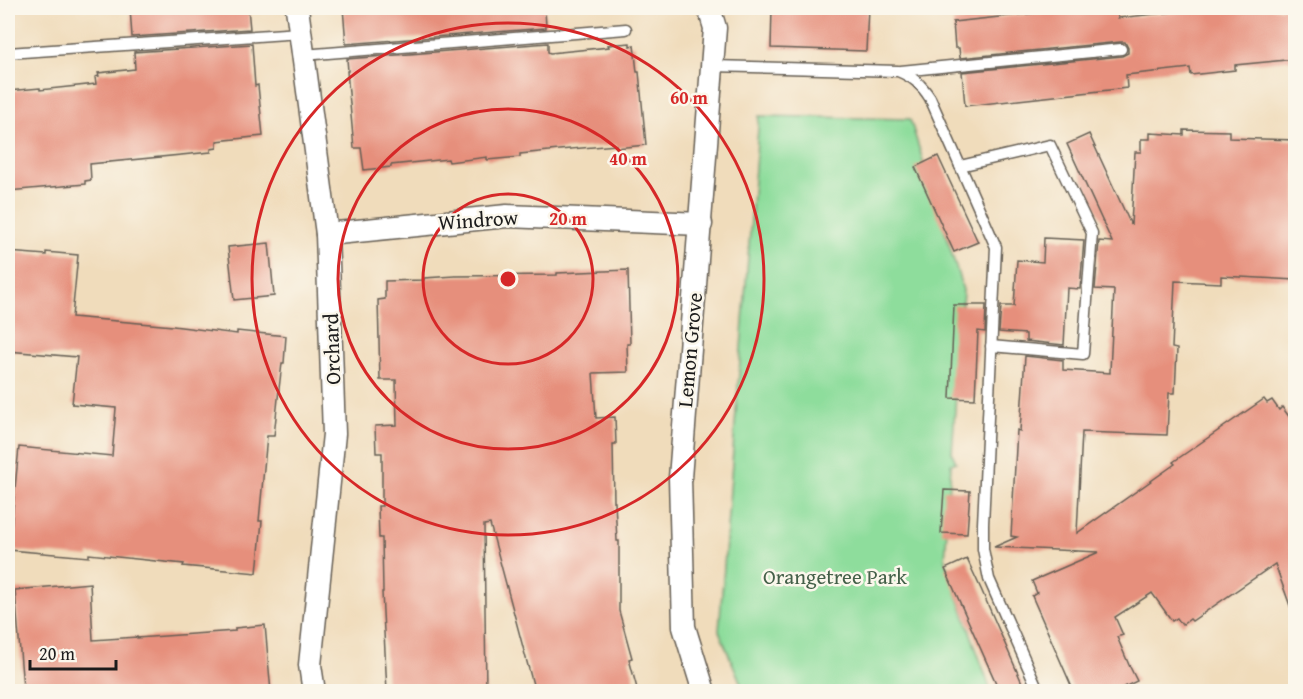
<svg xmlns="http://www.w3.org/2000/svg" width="1303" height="699" font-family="'Gentium Book Plus',serif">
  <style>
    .green { fill: #8edd9c; stroke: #557c5c; stroke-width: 1.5 }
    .building { fill: #e68f7c }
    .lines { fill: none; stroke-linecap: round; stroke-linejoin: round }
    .lane-casing { stroke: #665f54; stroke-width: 13 }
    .street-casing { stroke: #665f54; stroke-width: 25 }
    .lane { stroke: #fff; stroke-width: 10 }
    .street { stroke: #fff; stroke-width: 22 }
    .ring { fill: none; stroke: #d62828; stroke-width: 3 }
    .labels { text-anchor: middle; stroke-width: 5; stroke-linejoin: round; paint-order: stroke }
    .street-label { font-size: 21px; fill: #1c1c1c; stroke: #fbf7ec }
    .park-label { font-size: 21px; fill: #446049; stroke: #fbf7ec }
    .centre { fill: #d62828; stroke: #fbf7ec; stroke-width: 3 }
    .ring-label { font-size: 18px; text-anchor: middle; font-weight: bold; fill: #d62828; stroke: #fbf7ec; stroke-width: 5; stroke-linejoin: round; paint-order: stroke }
  </style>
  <rect width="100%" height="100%" fill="#fbf7ec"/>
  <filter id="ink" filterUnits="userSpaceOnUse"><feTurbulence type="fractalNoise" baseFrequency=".0167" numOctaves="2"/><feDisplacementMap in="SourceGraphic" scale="12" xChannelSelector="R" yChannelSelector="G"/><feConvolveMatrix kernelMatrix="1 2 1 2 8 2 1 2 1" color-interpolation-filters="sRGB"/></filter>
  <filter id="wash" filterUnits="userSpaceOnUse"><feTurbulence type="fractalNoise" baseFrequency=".008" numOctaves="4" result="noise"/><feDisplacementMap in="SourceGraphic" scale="24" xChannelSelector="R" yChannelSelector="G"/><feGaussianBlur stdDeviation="1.35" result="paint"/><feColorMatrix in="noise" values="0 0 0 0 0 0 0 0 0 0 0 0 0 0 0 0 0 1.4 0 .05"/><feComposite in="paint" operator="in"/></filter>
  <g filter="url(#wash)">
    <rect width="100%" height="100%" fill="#f0dcbb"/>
    <!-- green -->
    <polygon class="green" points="759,116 910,119 963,290 952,453 956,462 951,464 945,561 991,691 744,691 719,631"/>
    <g id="blocks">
      <!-- building -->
      <g class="building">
        <polygon points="130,8 248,8 250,29 132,37"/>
        <polygon points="343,8 545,8 546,28 346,44"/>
        <polygon points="772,8 868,8 866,51 771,48"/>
        <polygon points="1083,8 1117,8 1118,18 1212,8 1296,8 1296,59 1235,65 1235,70 1191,75 1190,68 1126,75 1127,88 965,106 962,72 1122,56 1128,53 1128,48 1125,42 1120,42 960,58 959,48 955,48 953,22"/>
        <polygon points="548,43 548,52 550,53 609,47 608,45 630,43 630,46 634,45 637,72 639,72 646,145 616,148 616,145 559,150 520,154 520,157 487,160 487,157 449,162 448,159 391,165 391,167 364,170 361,148 354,148 347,71 348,71 347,59"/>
        <polygon points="252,44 255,86 258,85 263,136 217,141 217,148 211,149 211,152 90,164 91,180 85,181 85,184 8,191 8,91 40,88 40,90 96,84 95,77 99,76 98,73 135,69 134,52"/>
        <polygon points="1184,130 1229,131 1229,138 1296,140 1296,280 1221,276 1221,283 1175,281 1172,348 1177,349 1175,393 1169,393 1167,435 1082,432 1077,533 1175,464 1173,462 1264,399 1267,403 1272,400 1279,410 1282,407 1296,426 1296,613 1293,614 1275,564 1192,621 1190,619 1182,625 1177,618 1172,621 1152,593 1115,617 1123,635 1117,637 1129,665 1137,681 1114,692 1074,692 1032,596 1037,593 1032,581 1099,552 994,547 1017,537 1011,536 1017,430 1020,431 1025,356 1063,360 1063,370 1110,373 1110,371 1114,290 1095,289 1099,241 1112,242 1067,144 1089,134 1131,225 1135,152 1141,152 1141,139 1150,139 1150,133 1184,135"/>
        <polygon points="938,156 978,242 954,252 915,167"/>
        <polygon points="1044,238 1084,240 1080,289 1067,288 1064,345 1026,341 1026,334 999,332 1001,306 1014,306 1017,260 1043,262"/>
        <polygon points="269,243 274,296 234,300 228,247"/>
        <polygon points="8,252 46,255 46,252 78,255 72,317 173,326 237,334 237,331 286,336 284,363 282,363 279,389 274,436 267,436 259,521 262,521 257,573 183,566 184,564 89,554 89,557 9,550 19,447 112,456 116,408 72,404 77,357 8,351"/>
        <polygon points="628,270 630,344 627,344 628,372 593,373 596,418 615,417 616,444 613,444 614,502 615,502 617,541 619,541 619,611 632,658 629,659 638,692 535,692 490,524 484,525 486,692 387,692 382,592 383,592 382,538 379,538 378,506 382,506 382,453 376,453 375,426 397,425 396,380 380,380 378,300 385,299 385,281 424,280 424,278 455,276 557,275 557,273"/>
        <polygon points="954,305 986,305 985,332 978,331 975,399 950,398"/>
        <polygon points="944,490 970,491 967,534 941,533"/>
        <polygon points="967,559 981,589 1026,692 1000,692 945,569"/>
        <polygon points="90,583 93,640 137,637 137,638 235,631 235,628 265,625 271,692 51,692 51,688 27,690 27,687 23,688 15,590"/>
      </g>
    </g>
  </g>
  <g filter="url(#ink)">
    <use href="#blocks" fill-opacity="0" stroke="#665f54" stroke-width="1.5"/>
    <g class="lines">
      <defs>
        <g id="lane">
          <polyline points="8,53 300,33"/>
          <polyline points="303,55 626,29"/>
          <path d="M 712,66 L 898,71 C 913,77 921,84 930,98 L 996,247 L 983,524 L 983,549 L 989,579 L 1039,692"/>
          <polyline points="901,71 1121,49"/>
          <polyline points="960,166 1050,145 1092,233 1083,354 991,346"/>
        </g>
        <g id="street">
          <polyline points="297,8 327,234 334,434 310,665 314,692"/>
          <polyline points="327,234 507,216 701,224"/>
          <polyline points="704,692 684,627 680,478 715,28 709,8"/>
        </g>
      </defs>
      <!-- lane casing -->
      <use href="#lane" class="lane-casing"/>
      <!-- street casing -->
      <use href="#street" class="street-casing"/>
      <!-- lane -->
      <use href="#lane" class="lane"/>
      <!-- street -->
      <use href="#street" class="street"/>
    </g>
  </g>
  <!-- distance rings -->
  <g class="ring">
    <circle cx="508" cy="279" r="85"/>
    <circle cx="508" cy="279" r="170"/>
    <circle cx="508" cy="279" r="256"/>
  </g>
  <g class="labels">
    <!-- street labels -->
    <g class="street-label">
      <text transform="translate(478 220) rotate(-4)" y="7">Windrow</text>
      <text transform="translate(332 349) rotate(-92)" y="7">Orchard</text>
      <text transform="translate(690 350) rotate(-85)" y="7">Lemon Grove</text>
    </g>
    <!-- park labels -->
    <g class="park-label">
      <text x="835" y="584">Orangetree Park</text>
    </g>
  </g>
  <circle cx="508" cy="279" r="9" class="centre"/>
  <g class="ring-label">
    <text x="689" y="104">60 m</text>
    <text x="628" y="165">40 m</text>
    <text x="568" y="225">20 m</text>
  </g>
  <!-- margin -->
  <rect width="1303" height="699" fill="none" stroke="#fbf7ec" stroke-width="30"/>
  <!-- scale -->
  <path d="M30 660v9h86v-9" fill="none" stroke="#1c1c1c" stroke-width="3"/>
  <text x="39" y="660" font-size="18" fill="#1c1c1c" stroke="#fbf7ec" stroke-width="4.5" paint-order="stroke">20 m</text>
</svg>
